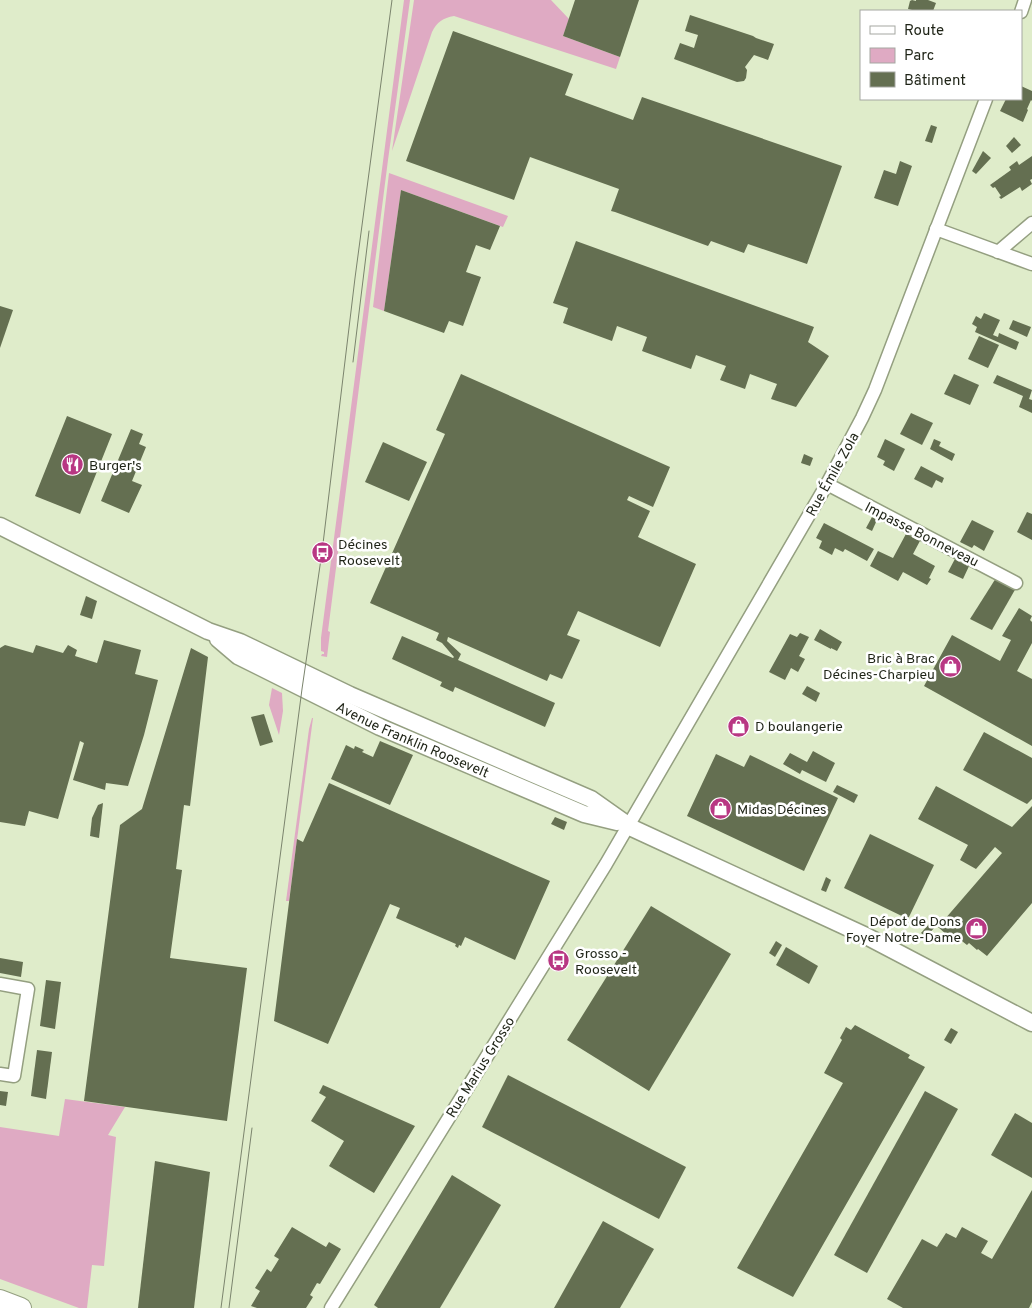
<svg xmlns="http://www.w3.org/2000/svg" width="1032" height="1308" font-family="Overpass,sans-serif">
  <style>
    .green { fill: #dfaac3 }
    .building { fill: #646f51 }
    .lines { fill: none; stroke-linecap: round; stroke-linejoin: round }
    .minor-casing { stroke: #949f80; stroke-width: 15 }
    .tertiary-casing { stroke: #949f80; stroke-width: 19 }
    .primary-casing { stroke: #949f80; stroke-width: 22 }
    .minor { stroke: #fff; stroke-width: 12 }
    .tertiary { stroke: #fff; stroke-width: 16 }
    .primary { stroke: #fff; stroke-width: 20 }
    .tram { stroke: #7b846d; stroke-width: 1 }
    .labels { text-anchor: middle; stroke-width: 5; stroke-linejoin: round; paint-order: stroke }
    .poi-label { font-size: 14px; fill: #1f2417; stroke: #fff; text-anchor: start }
    .street-label { font-size: 14px; fill: #1f2417; stroke: #fff }
  </style>
  <rect width="100%" height="100%" fill="#dfecca"/>
  <!-- green -->
  <g class="green">
    <polygon points="404,0 410,0 388,160 328,631 330,632 327,657 321,656 322,654 324,654 324,652 321,651 321,638"/>
    <path d="M 414,0 L 551,0 L 569,19 L 563,36 L 620,57 L 616,69 L 454,16 C 443,18 437,22 432,32 L 392,151 Z"/>
    <polygon points="389,173 508,216 503,227 401,190 384,311 373,307"/>
    <polygon points="272,688 282,693 283,711 279,735 269,705"/>
    <polygon points="312,718 313,718 289,901 286,901 309,729"/>
    <polygon points="65,1099 125,1107 108,1135 116,1137 104,1266 92,1265 87,1308 79,1308 0,1279 0,1127 59,1136"/>
  </g>
  <!-- building -->
  <g class="building">
    <polygon points="575,0 639,0 620,57 563,36"/>
    <polygon points="912,0 916,1 916,0 928,0 936,3 933,11 911,11 912,10 908,9 910,1"/>
    <polygon points="690,15 753,36 756,38 774,44 768,60 754,55 745,67 747,70 746,78 744,81 737,82 674,59 680,43 694,48 698,35 685,31"/>
    <polygon points="453,31 573,74 565,95 633,120 642,97 842,166 807,264 748,244 744,253 711,241 708,246 615,212 611,211 619,189 530,157 514,200 406,161"/>
    <polygon points="1021,86 1032,91 1032,101 1031,100 1027,109 1028,110 1023,122 1000,111 1006,99 1021,99"/>
    <polygon points="931,125 937,127 932,143 925,141"/>
    <polygon points="1014,137 1021,145 1012,153 1006,146"/>
    <polygon points="983,151 991,158 976,174 972,171"/>
    <polygon points="1032,156 1032,179 1030,180 1032,184 1022,191 1020,187 1001,199 999,197 1001,196 995,187 993,188 990,185 1011,170 1009,167 1017,161 1019,165"/>
    <polygon points="900,161 912,166 898,206 874,198 884,170 896,174"/>
    <polygon points="401,190 500,226 490,250 476,245 466,272 481,277 463,326 449,321 444,333 384,311"/>
    <polygon points="576,241 814,327 808,342 829,356 796,407 771,399 777,384 750,374 745,389 720,380 726,366 696,355 691,369 642,351 647,337 617,326 612,341 563,323 568,308 553,303"/>
    <polygon points="0,306 13,310 0,348"/>
    <polygon points="984,313 1000,320 993,335 998,337 999,333 1019,342 1016,350 975,332 977,327 972,324 976,316 981,319"/>
    <polygon points="1013,320 1031,327 1027,337 1009,329"/>
    <polygon points="979,336 999,345 988,368 968,359"/>
    <polygon points="461,374 670,467 653,507 629,496 627,500 650,511 638,537 696,564 660,647 578,611 567,635 580,640 562,679 550,674 547,681 448,637 447,641 461,654 458,660 555,703 545,727 455,687 453,692 440,686 442,682 392,659 402,636 453,658 454,657 442,643 436,640 439,633 370,603 445,434 436,430"/>
    <polygon points="954,374 979,385 970,405 944,394"/>
    <polygon points="997,375 1032,390 1029,399 1032,400 1032,413 1019,407 1023,396 993,383"/>
    <polygon points="911,413 933,423 922,445 900,434"/>
    <polygon points="67,416 112,434 80,514 35,496"/>
    <polygon points="131,429 143,434 139,444 146,447 132,481 142,485 129,513 101,501"/>
    <polygon points="885,439 905,449 894,471 883,465 885,461 877,457"/>
    <polygon points="934,439 941,442 939,446 955,454 952,461 930,449"/>
    <polygon points="383,442 427,462 409,501 365,482"/>
    <polygon points="804,454 813,458 810,466 801,463"/>
    <polygon points="921,466 944,478 942,483 936,480 932,488 914,479"/>
    <polygon points="1027,512 1032,514 1032,540 1017,532"/>
    <polygon points="872,517 877,520 872,531 866,528"/>
    <polygon points="972,520 994,531 984,551 974,545 972,548 960,542"/>
    <polygon points="824,523 874,549 867,561 845,549 843,552 835,548 832,555 819,548 822,541 816,538"/>
    <polygon points="907,532 921,539 913,554 935,566 929,578 931,579 927,585 903,572 898,581 870,566 878,551 893,558"/>
    <polygon points="956,557 970,564 963,579 948,572"/>
    <polygon points="996,578 1016,588 992,630 970,619"/>
    <polygon points="86,596 97,601 92,619 80,615"/>
    <polygon points="1019,608 1032,616 1030,620 1032,622 1032,643 1017,671 1032,679 1032,746 924,686 952,635 1000,661 1011,640 1002,636"/>
    <polygon points="820,629 842,642 837,651 831,648 831,649 814,640"/>
    <polygon points="800,633 809,637 799,656 805,659 798,672 791,668 785,680 769,672 790,634 797,637"/>
    <polygon points="104,640 141,650 135,674 158,680 144,735 128,786 106,783 105,790 73,780 84,743 80,741 58,819 29,811 25,826 0,822 0,648 5,645 33,653 36,645 63,653 68,645 77,650 75,656 97,663"/>
    <polygon points="191,648 208,657 190,806 184,805 176,869 182,870 170,958 247,968 227,1121 84,1101 120,825 142,809"/>
    <polygon points="807,686 820,693 816,702 802,694"/>
    <polygon points="264,714 273,742 260,746 251,717"/>
    <polygon points="984,732 1032,758 1032,799 1027,804 963,770"/>
    <polygon points="380,741 413,755 390,805 331,779 346,745 354,749 355,746 364,750 362,752 373,757"/>
    <polygon points="813,751 835,763 826,782 802,770 800,774 783,764 790,753 807,762"/>
    <polygon points="716,754 744,767 750,755 838,798 804,871 687,816"/>
    <polygon points="329,783 550,881 515,960 465,937 461,946 459,945 458,948 455,946 456,944 396,918 400,908 390,904 328,1044 274,1021 297,839 303,842"/>
    <polygon points="837,785 858,795 854,803 833,792"/>
    <polygon points="936,786 1012,827 1032,806 1032,903 987,956 978,949 977,950 969,943 967,945 958,938 957,940 948,933 947,935 938,927 1002,853 995,847 976,869 960,860 968,845 918,819"/>
    <polygon points="103,803 99,838 90,836 92,818 98,805"/>
    <polygon points="555,817 567,822 564,830 551,824"/>
    <polygon points="870,834 934,865 908,919 844,888"/>
    <polygon points="826,877 831,880 826,892 821,890"/>
    <polygon points="651,906 731,954 649,1091 567,1040"/>
    <polygon points="930,923 935,927 926,937 921,933"/>
    <polygon points="776,941 782,945 775,957 769,953"/>
    <polygon points="786,947 818,966 809,984 776,965"/>
    <polygon points="0,958 23,962 21,977 0,973"/>
    <polygon points="46,980 61,982 55,1029 40,1026"/>
    <polygon points="855,1025 910,1055 908,1058 925,1067 793,1297 737,1268 843,1083 824,1073 842,1040 840,1038 846,1027 851,1030"/>
    <polygon points="951,1028 958,1032 951,1044 944,1040"/>
    <polygon points="37,1050 52,1052 46,1099 31,1096"/>
    <polygon points="508,1075 686,1167 659,1219 482,1127"/>
    <polygon points="323,1085 415,1126 374,1193 329,1166 344,1141 311,1121 326,1097 319,1093"/>
    <polygon points="0,1091 8,1092 6,1106 0,1105"/>
    <polygon points="925,1091 958,1109 867,1273 834,1255"/>
    <polygon points="1015,1113 1032,1123 1032,1178 991,1155"/>
    <polygon points="155,1161 210,1172 194,1308 138,1308"/>
    <polygon points="452,1175 501,1205 440,1308 378,1308 374,1305"/>
    <polygon points="1032,1190 1032,1302 1029,1308 903,1308 887,1299 922,1239 937,1247 946,1233 956,1238 962,1227 988,1241 981,1253 992,1259"/>
    <polygon points="603,1221 654,1249 620,1308 554,1308"/>
    <polygon points="292,1227 326,1247 329,1242 341,1249 320,1284 317,1283 310,1295 313,1297 306,1308 257,1308 251,1306 260,1291 255,1288 267,1269 271,1272 279,1259 274,1256"/>
  </g>
  <g class="lines">
    <defs>
      <g id="minor">
        <polyline points="1021,12 1025,0"/>
        <polyline points="936,229 1032,264"/>
        <polyline points="998,252 1032,223"/>
        <polyline points="827,484 1016,583"/>
        <polyline points="0,984 28,989 14,1076 0,1074"/>
        <polyline points="331,1308 606,864 827,484 862,418 875,390 986,99"/>
      </g>
      <g id="tertiary">
        <polyline points="0,526 208,631 240,642 350,695 591,799 632,828 866,936 1032,1023"/>
        <path id="s1" d="M 218,639 L 238,656 L 380,727 L 584,814 L 617,822"/>
      </g>
      <polyline id="primary" points="0,1300 21,1308"/>
    </defs>
    <!-- minor casing -->
    <use href="#minor" class="minor-casing"/>
    <!-- tertiary casing -->
    <use href="#tertiary" class="tertiary-casing"/>
    <!-- primary casing -->
    <use href="#primary" class="primary-casing"/>
    <!-- minor -->
    <use href="#minor" class="minor"/>
    <!-- tertiary -->
    <use href="#tertiary" class="tertiary"/>
    <!-- primary -->
    <use href="#primary" class="primary"/>
    <!-- tram -->
    <g class="tram">
      <polyline points="353,362 369,231"/>
      <polyline points="221,1308 302,689 322,552 355,278 392,0"/>
      <polyline points="229,1308 252,1128"/>
    </g>
  </g>
  <!-- icons -->
  <defs>
    <symbol id="restaurant-disc" viewBox="-11 -11 22 22"><circle r="9.5" fill="#b83783" stroke="#fff"/><path d="M-5-6h1v4h1v-4h1v4h1v-4h1v5L-1.5 .5V6h-2V.5L-5-1ZM5-6V6H3V1.5H1.5Q1.5-4 5-6Z" fill="#fff"/></symbol>
    <symbol id="bus-disc" viewBox="-11 -11 22 22"><circle r="9.5" fill="#b83783" stroke="#fff"/><path d="M-5-6H5V4H4V6H2V4H-2V6H-4V4H-5ZM-3.5-4V0h7V-4ZM-3.5 1.2v1.5H-2V1.2ZM2 1.2v1.5H3.5V1.2Z" fill="#fff"/></symbol>
    <symbol id="shop-disc" viewBox="-11 -11 22 22"><circle r="9.5" fill="#b83783" stroke="#fff"/><path d="M-5-2.5h2.3a2.7 3.5 0 0 1 5.4 0H5L5.5 6h-11ZM-1.5-2.5h3a1.5 2.3 0 0 0-3 0Z" fill="#fff"/></symbol>
  </defs>
  <g fill-rule="evenodd">
    <use href="#restaurant-disc" x="60" y="452" width="25" height="25"/>
    <use href="#bus-disc" x="310" y="540" width="25" height="25"/>
    <use href="#shop-disc" x="938" y="654" width="25" height="25"/>
    <use href="#shop-disc" x="726" y="714" width="25" height="25"/>
    <use href="#shop-disc" x="708" y="796" width="25" height="25"/>
    <use href="#shop-disc" x="964" y="916" width="25" height="25"/>
    <use href="#bus-disc" x="546" y="948" width="25" height="25"/>
  </g>
  <g class="labels">
    <!-- poi labels -->
    <g class="poi-label">
      <text x="89" y="470">Burger's</text>
      <text x="338" y="549">Décines<tspan x="338" dy="16">Roosevelt</tspan></text>
      <text x="935" y="663" text-anchor="end">Bric à Brac<tspan x="935" dy="16">Décines-Charpieu</tspan></text>
      <text x="755" y="731">D boulangerie</text>
      <text x="737" y="814">Midas Décines</text>
      <text x="961" y="926" text-anchor="end">Dépot de Dons<tspan x="961" dy="16">Foyer Notre-Dame</tspan></text>
      <text x="575" y="958">Grosso -<tspan x="575" dy="16">Roosevelt</tspan></text>
    </g>
    <!-- street labels -->
    <g class="street-label">
      <text transform="translate(832 474) rotate(-61)" y="5">Rue Émile Zola</text>
      <text transform="translate(922 534) rotate(27)" y="5">Impasse Bonneveau</text>
      <text dy="5" stroke="none"><textPath href="#s1" startOffset="220">Avenue Franklin Roosevelt</textPath></text>
      <text transform="translate(480 1067) rotate(-58)" y="5">Rue Marius Grosso</text>
    </g>
  </g>
  <!-- legend -->
  <rect x="860" y="10" width="162" height="90" fill="#ffffff" stroke="#a5a7a2"/>
  <rect x="870" y="26" width="25" height="8" fill="#ffffff" stroke="#a5a7a2"/>
  <text x="904" y="35" font-size="15" fill="#1f2417">Route</text>
  <rect x="870" y="48" width="25" height="15" fill="#dfaac3" stroke="#a5a7a2"/>
  <text x="904" y="60" font-size="15" fill="#1f2417">Parc</text>
  <rect x="870" y="72" width="25" height="15" fill="#646f51" stroke="#a5a7a2"/>
  <text x="904" y="85" font-size="15" fill="#1f2417">Bâtiment</text>
</svg>
